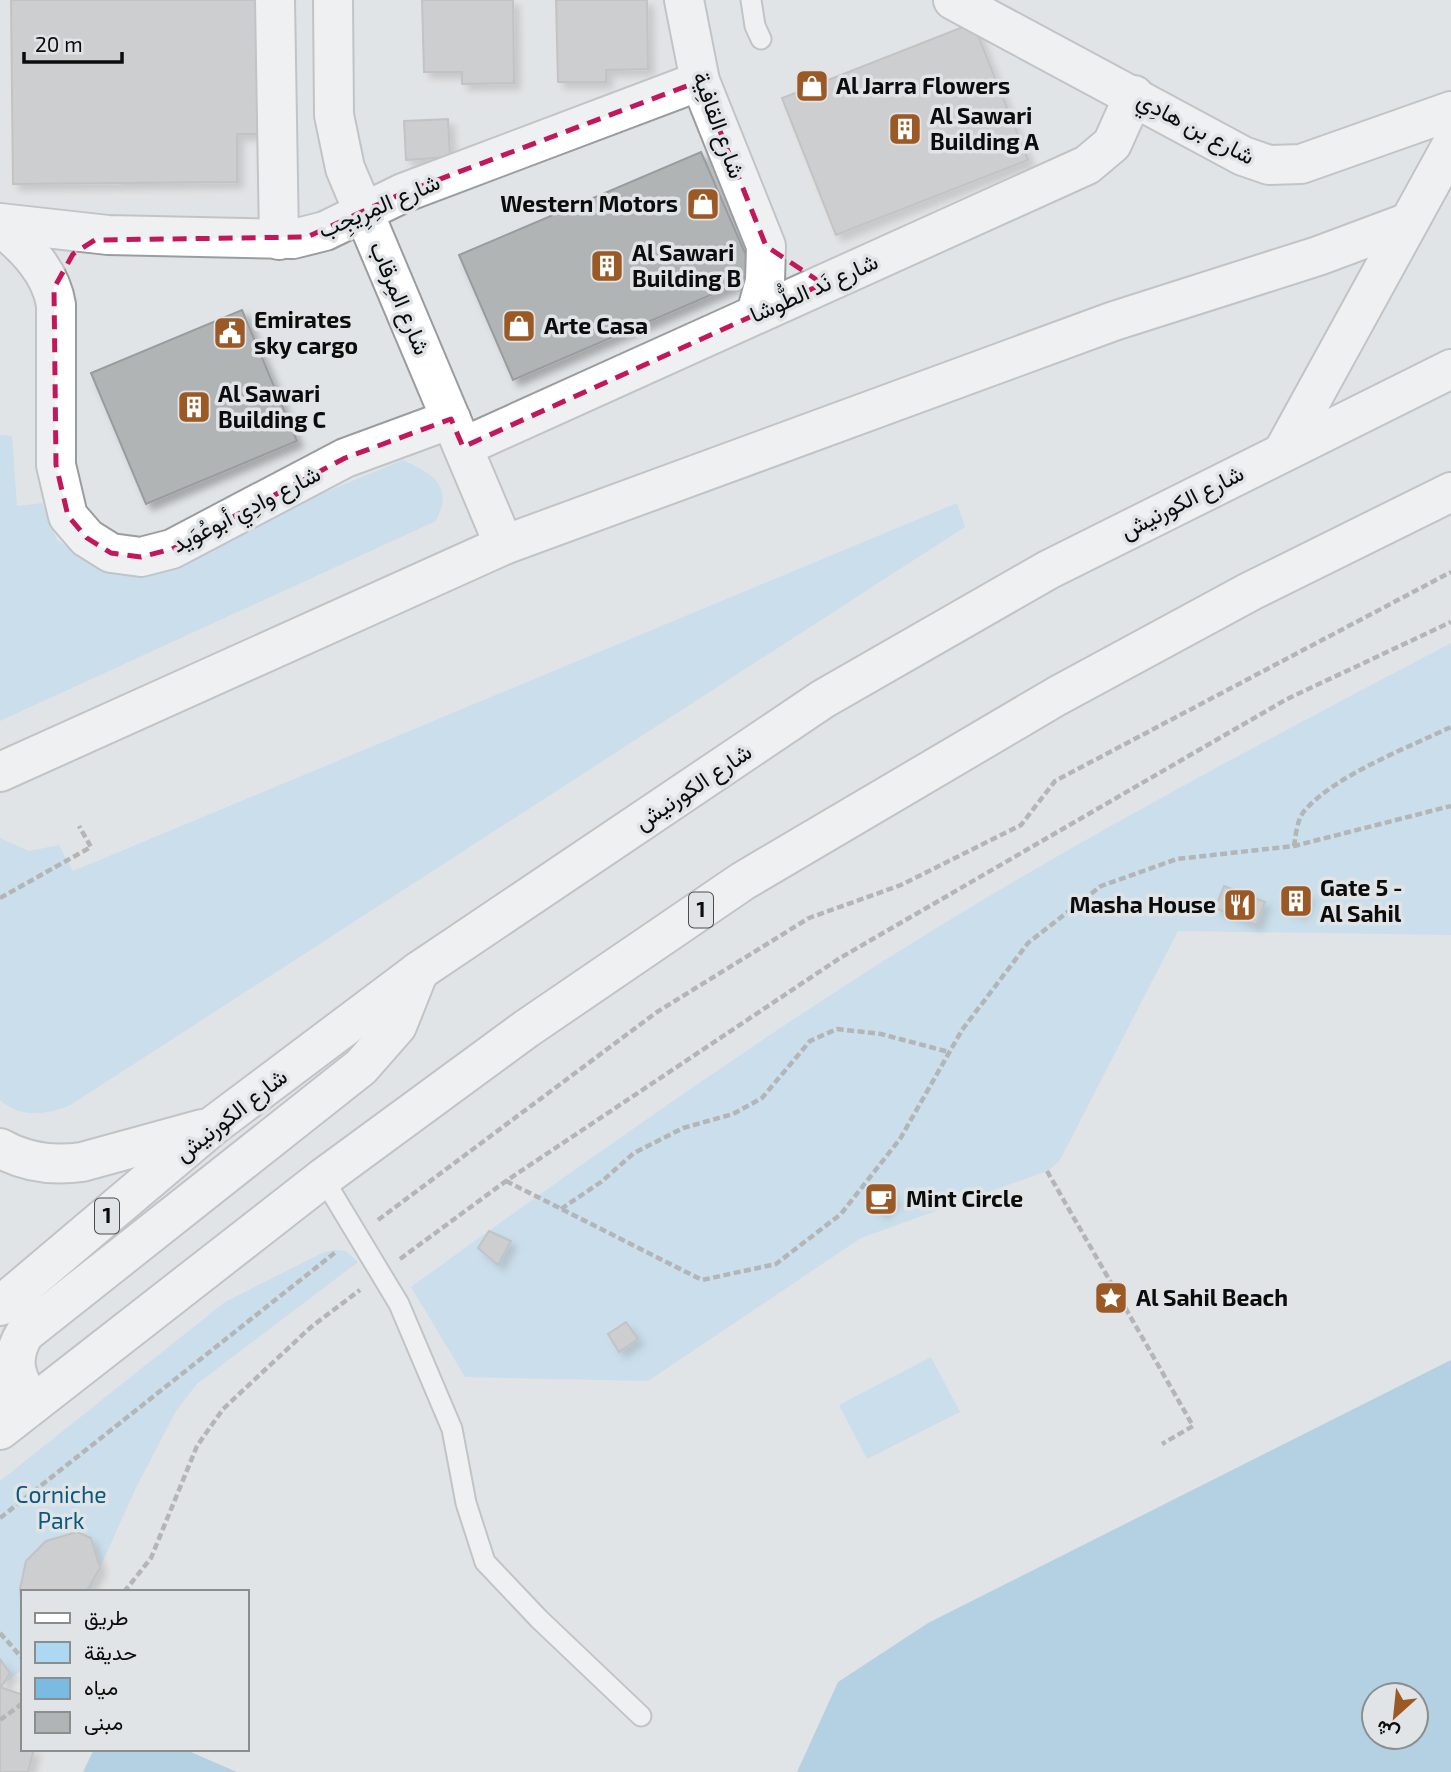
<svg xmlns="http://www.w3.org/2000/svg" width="1451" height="1772" font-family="'Exo 2',Vazirmatn,sans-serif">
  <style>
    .green { fill: #add8f2 }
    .water { fill: #7bbbe1; fill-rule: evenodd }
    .building { fill: #b1b4b5; stroke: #999c9e; stroke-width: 2; filter: url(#shadow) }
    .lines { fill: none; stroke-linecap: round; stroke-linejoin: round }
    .lane-casing { stroke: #9a9d9f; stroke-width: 23 }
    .street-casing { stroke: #9a9d9f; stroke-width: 42 }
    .secondary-casing { stroke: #9a9d9f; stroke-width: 42 }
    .highway-casing { stroke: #9a9d9f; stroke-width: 42 }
    .path { stroke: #7a7c7d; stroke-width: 4.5; stroke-dasharray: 7 3.5; stroke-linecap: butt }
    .lane { stroke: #fff; stroke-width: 19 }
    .street { stroke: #fff; stroke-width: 38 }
    .secondary { stroke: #fff; stroke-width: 38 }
    .highway { stroke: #fff; stroke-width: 38 }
    .marked { fill: none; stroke: #c2185b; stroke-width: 5; stroke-dasharray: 14 9; stroke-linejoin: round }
    .labels { text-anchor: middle; stroke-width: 7; stroke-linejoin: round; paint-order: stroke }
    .shield { fill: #e1e4e6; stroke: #4b4d4d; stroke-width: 2 }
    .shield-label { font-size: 21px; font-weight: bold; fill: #0b0c0c }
    .poi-label { font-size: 23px; font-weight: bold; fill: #0b0c0c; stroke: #e1e4e6; text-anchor: start }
    .street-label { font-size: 23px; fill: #0b0c0c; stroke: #e1e4e6 }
    .park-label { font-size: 23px; fill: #075a7f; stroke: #e1e4e6 }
  </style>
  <defs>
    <filter id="shadow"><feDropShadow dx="6" dy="6" stdDeviation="3.5" flood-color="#0004"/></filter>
  </defs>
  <rect width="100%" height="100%" fill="#e1e4e6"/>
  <!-- green -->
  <g class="green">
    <path d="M 0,435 L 12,436 L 17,506 L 42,503 L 57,540 L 107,570 L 146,566 L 403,460 C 433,474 454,486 436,521 L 0,721 Z"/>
    <path d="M 957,503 L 965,527 L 72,1104 C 49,1115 21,1119 0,1100 L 0,838 L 29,851 L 59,845 L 73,871 Z"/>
    <path d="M 1451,643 L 1451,935 L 1178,931 L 1059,1162 L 1047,1171 L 861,1238 L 648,1381 L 465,1377 L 411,1287 C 594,1155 778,1023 971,907 C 1128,813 1289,728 1451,643 Z"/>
    <polygon points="336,1250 346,1251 358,1262 197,1384 176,1411 136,1488 89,1592 23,1592 23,1669 0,1687 0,1481 225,1302 324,1252"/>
    <polygon points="931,1357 960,1412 867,1459 839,1405"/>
  </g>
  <!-- water -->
  <g class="water">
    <path d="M 1451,1360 L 1451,1772 L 797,1772 L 838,1682 L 928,1623 ZM 1374,1695 L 1416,1695 L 1416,1737 L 1374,1737 Z"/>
    <polygon points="94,1749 184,1749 237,1772 83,1772"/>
  </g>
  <!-- building -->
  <g class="building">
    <polygon points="11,0 262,0 263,134 237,134 237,182 13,184"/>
    <polygon points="422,0 513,0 514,83 462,84 462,72 424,72"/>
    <polygon points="556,0 647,0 648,69 606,70 606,82 558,82"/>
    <polygon points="973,23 1028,160 836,235 782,98"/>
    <polygon points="448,119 450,157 406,160 404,121"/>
    <polygon points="701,152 755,276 513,380 459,255"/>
    <polygon points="242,310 297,441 146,504 91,373"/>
    <polygon points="1224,886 1265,902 1256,925 1215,908"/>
    <polygon points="1290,886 1310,895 1301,914 1281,906"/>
    <polygon points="882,1186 895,1199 881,1213 868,1200"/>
    <polygon points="489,1231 511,1241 498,1265 478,1248"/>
    <polygon points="626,1322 638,1339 619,1352 608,1334"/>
    <polygon points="77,1532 91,1538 100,1568 86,1592 23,1592 23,1610 20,1589 26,1561 46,1541"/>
    <polygon points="0,1659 10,1673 0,1689"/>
    <polygon points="0,1687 23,1695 23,1749 34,1749 28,1772 0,1772"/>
  </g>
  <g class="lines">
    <defs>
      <g id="lane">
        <polyline points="751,0 755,26 761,39"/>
        <polyline points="323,1178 399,1304 452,1429 466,1503 485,1562 539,1619 641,1716"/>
      </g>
      <g id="street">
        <polyline points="275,0 279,240"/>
        <polyline points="333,0 334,115 345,168 504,545"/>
        <polyline points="684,0 700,81 766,246 765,281 756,314"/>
        <polyline points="953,0 1243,156 1269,165 1301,164 1451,111"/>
        <polyline points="0,223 108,235 293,239 325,231 403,193 700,81"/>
        <path d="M 0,226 C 26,247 51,272 56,305 L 56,465 L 68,516 L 87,538 L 111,553 L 141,557 L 172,549 L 345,458 L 451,419"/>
        <polyline points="463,447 1087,165 1112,144 1134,95"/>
        <polyline points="1284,450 1451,146"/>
        <polyline points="0,772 504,545 1114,321 1318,256 1409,222"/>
      </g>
      <polyline id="secondary" points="0,1391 11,1421"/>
      <g id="highway">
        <path d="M 0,1148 C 26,1163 53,1166 82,1162 L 202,1129"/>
        <polyline points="0,1306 214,1125 419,971 823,699 1048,570 1451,369"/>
        <path d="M 33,1404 C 16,1379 8,1360 25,1333 L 361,1067 L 397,1026 L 419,971"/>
        <polyline points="0,1430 323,1178 526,1029 743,881 1057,696 1251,591 1451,492"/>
      </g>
    </defs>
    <!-- lane casing -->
    <use href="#lane" class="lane-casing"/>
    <!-- street casing -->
    <use href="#street" class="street-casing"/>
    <!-- secondary casing -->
    <use href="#secondary" class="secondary-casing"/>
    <!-- highway casing -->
    <use href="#highway" class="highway-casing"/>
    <!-- path -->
    <g class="path">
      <path d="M 1294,846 C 1296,834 1297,819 1305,810 C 1336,775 1409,747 1451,727"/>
      <polyline points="0,898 91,847 79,826"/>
      <polyline points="1047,1171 1193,1426 1162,1444"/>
      <polyline points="506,1181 702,1280 776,1264 841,1214 900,1139 962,1030 1028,943 1101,886 1177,859 1294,846 1451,806"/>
      <polyline points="561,1209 601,1182 634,1153 683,1128 733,1114 762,1098 810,1041 837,1029 881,1034 949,1052"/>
      <polyline points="378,1220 657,1012 809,918 901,885 1021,825 1055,781 1451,572"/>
      <polyline points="400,1259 506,1181 840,958 1287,699 1451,622"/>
      <polyline points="0,1518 337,1251"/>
      <polyline points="124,1592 151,1558 197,1446 223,1409 311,1327 360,1290"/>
      <polyline points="0,1633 23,1659"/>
      <polyline points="0,1720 23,1703"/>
    </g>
    <!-- lane -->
    <use href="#lane" class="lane"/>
    <!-- street -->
    <use href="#street" class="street"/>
    <!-- secondary -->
    <use href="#secondary" class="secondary"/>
    <!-- highway -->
    <use href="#highway" class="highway"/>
  </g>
  <!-- marked area -->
  <path d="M0 0H1451V1772H0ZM 700,81 L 766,246 L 823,284 L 463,447 L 451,419 L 345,458 L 172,549 L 141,557 L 111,553 L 87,538 L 68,516 L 56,465 L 54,288 L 73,254 L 95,240 L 307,237 L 403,193 Z" fill="#e1e4e6" fill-opacity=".55" fill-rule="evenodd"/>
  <path class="marked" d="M 700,81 L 766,246 L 823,284 L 463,447 L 451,419 L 345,458 L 172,549 L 141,557 L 111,553 L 87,538 L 68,516 L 56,465 L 54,288 L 73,254 L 95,240 L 307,237 L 403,193 Z"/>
  <!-- icons -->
  <defs>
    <symbol id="shop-square" viewBox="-11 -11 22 22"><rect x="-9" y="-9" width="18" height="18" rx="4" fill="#9a5925" stroke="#e1e4e6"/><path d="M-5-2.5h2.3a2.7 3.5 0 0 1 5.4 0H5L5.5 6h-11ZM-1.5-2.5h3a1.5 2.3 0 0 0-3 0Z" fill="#fff"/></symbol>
    <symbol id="building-square" viewBox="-11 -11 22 22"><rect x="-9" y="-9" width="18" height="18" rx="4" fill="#9a5925" stroke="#e1e4e6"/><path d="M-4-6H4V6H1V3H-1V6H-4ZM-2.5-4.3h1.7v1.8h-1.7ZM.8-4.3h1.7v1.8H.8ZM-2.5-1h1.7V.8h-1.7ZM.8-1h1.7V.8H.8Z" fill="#fff"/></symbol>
    <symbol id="civic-square" viewBox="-11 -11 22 22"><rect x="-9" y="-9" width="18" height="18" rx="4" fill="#9a5925" stroke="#e1e4e6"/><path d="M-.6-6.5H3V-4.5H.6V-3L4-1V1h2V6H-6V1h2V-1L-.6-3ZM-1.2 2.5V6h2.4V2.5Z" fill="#fff"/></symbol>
    <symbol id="restaurant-square" viewBox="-11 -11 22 22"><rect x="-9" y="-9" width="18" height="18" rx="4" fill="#9a5925" stroke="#e1e4e6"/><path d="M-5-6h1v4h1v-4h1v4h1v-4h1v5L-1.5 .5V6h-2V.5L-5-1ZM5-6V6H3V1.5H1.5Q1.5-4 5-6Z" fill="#fff"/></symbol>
    <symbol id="cafe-square" viewBox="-11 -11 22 22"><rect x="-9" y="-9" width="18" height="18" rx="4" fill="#9a5925" stroke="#e1e4e6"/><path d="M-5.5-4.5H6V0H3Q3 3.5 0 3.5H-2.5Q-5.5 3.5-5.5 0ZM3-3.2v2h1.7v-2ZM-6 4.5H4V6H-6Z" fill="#fff"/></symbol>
    <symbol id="sight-square" viewBox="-11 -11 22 22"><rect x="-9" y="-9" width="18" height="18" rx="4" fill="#9a5925" stroke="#e1e4e6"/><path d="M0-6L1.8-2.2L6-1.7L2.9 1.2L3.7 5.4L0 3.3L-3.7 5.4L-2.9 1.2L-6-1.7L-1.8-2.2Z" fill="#fff"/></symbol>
  </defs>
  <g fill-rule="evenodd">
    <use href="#shop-square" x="793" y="67" width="38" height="38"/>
    <use href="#building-square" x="886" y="110" width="38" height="38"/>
    <use href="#shop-square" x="684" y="185" width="38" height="38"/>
    <use href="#building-square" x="588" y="247" width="38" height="38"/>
    <use href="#shop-square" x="500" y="307" width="38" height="38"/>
    <use href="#civic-square" x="211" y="314" width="38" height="38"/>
    <use href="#building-square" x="175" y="388" width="38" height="38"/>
    <use href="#building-square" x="1277" y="882" width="38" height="38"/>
    <use href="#restaurant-square" x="1221" y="886" width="38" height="38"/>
    <use href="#cafe-square" x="862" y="1180" width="38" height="38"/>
    <use href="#sight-square" x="1092" y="1279" width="38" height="38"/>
  </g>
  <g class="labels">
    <!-- shield labels -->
    <g class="shield">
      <rect x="689" y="892.5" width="24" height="35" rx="5"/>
      <rect x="95" y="1198.5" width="24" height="35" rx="5"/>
    </g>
    <g class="shield-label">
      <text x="701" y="917">1</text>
      <text x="107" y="1223">1</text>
    </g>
    <!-- poi labels -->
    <g class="poi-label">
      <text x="836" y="94">Al Jarra Flowers</text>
      <text x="930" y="124">Al Sawari<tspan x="930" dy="26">Building A</tspan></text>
      <text x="678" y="212" text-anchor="end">Western Motors</text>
      <text x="632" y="261">Al Sawari<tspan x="632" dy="26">Building B</tspan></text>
      <text x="254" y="328">Emirates<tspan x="254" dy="26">sky cargo</tspan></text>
      <text x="544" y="334">Arte Casa</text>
      <text x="218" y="402">Al Sawari<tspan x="218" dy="26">Building C</tspan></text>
      <text x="1320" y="896">Gate 5 -<tspan x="1320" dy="26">Al Sahil</tspan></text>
      <text x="1216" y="913" text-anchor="end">Masha House</text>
      <text x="906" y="1207">Mint Circle</text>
      <text x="1136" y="1306">Al Sahil Beach</text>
    </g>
    <!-- street labels -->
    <g class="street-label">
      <text transform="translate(719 125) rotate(70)" y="8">شارع القافِية</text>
      <text transform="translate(1196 128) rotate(28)" y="8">شارع بن هادِي</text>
      <text transform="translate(379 206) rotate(-23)" y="8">شارع المِرِيجِب</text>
      <text transform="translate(814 288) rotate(-24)" y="8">شارع نَد الطُّوشا</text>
      <text transform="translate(400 298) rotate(67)" y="8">شارع المِرقاب</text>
      <text transform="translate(1182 502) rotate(-27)" y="8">شارع الكورنيش</text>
      <text transform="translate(246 509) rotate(-27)" y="8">شارع وادِي أبوعُوَيد</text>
      <text transform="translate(693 787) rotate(-34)" y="8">شارع الكورنيش</text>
      <text transform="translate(231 1115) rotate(-38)" y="8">شارع الكورنيش</text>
    </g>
    <!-- park labels -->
    <g class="park-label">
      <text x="61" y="1503">Corniche<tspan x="61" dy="26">Park</tspan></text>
    </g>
  </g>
  <!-- legend -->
  <rect x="21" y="1590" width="228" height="161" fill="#e1e4e6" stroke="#8b8e8f" stroke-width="2"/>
  <rect x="35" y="1613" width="35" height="10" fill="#ffffff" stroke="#8b8e8f" stroke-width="2"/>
  <text x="84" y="1625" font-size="21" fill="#0b0c0c">طريق</text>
  <rect x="35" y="1642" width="35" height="21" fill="#add8f2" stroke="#8b8e8f" stroke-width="2"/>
  <text x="84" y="1660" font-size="21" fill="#0b0c0c">حديقة</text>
  <rect x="35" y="1678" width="35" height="21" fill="#7bbbe1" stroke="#8b8e8f" stroke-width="2"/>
  <text x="84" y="1695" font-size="21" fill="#0b0c0c">مياه</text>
  <rect x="35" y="1712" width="35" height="21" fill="#b1b4b5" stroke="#8b8e8f" stroke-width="2"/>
  <text x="84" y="1730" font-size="21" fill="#0b0c0c">مبنى</text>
  <!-- north arrow -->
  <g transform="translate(1395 1716) rotate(207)"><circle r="33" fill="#e1e4e6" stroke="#8b8e8f" stroke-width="2"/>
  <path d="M0-5L12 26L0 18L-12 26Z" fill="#9a5925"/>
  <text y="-10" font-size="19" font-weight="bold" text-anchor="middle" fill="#0b0c0c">ش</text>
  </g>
  <!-- scale -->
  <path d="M24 52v10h98v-10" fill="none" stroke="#0b0c0c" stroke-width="3.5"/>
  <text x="35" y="52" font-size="21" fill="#0b0c0c" stroke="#e1e4e6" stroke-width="5" paint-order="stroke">20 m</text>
</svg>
